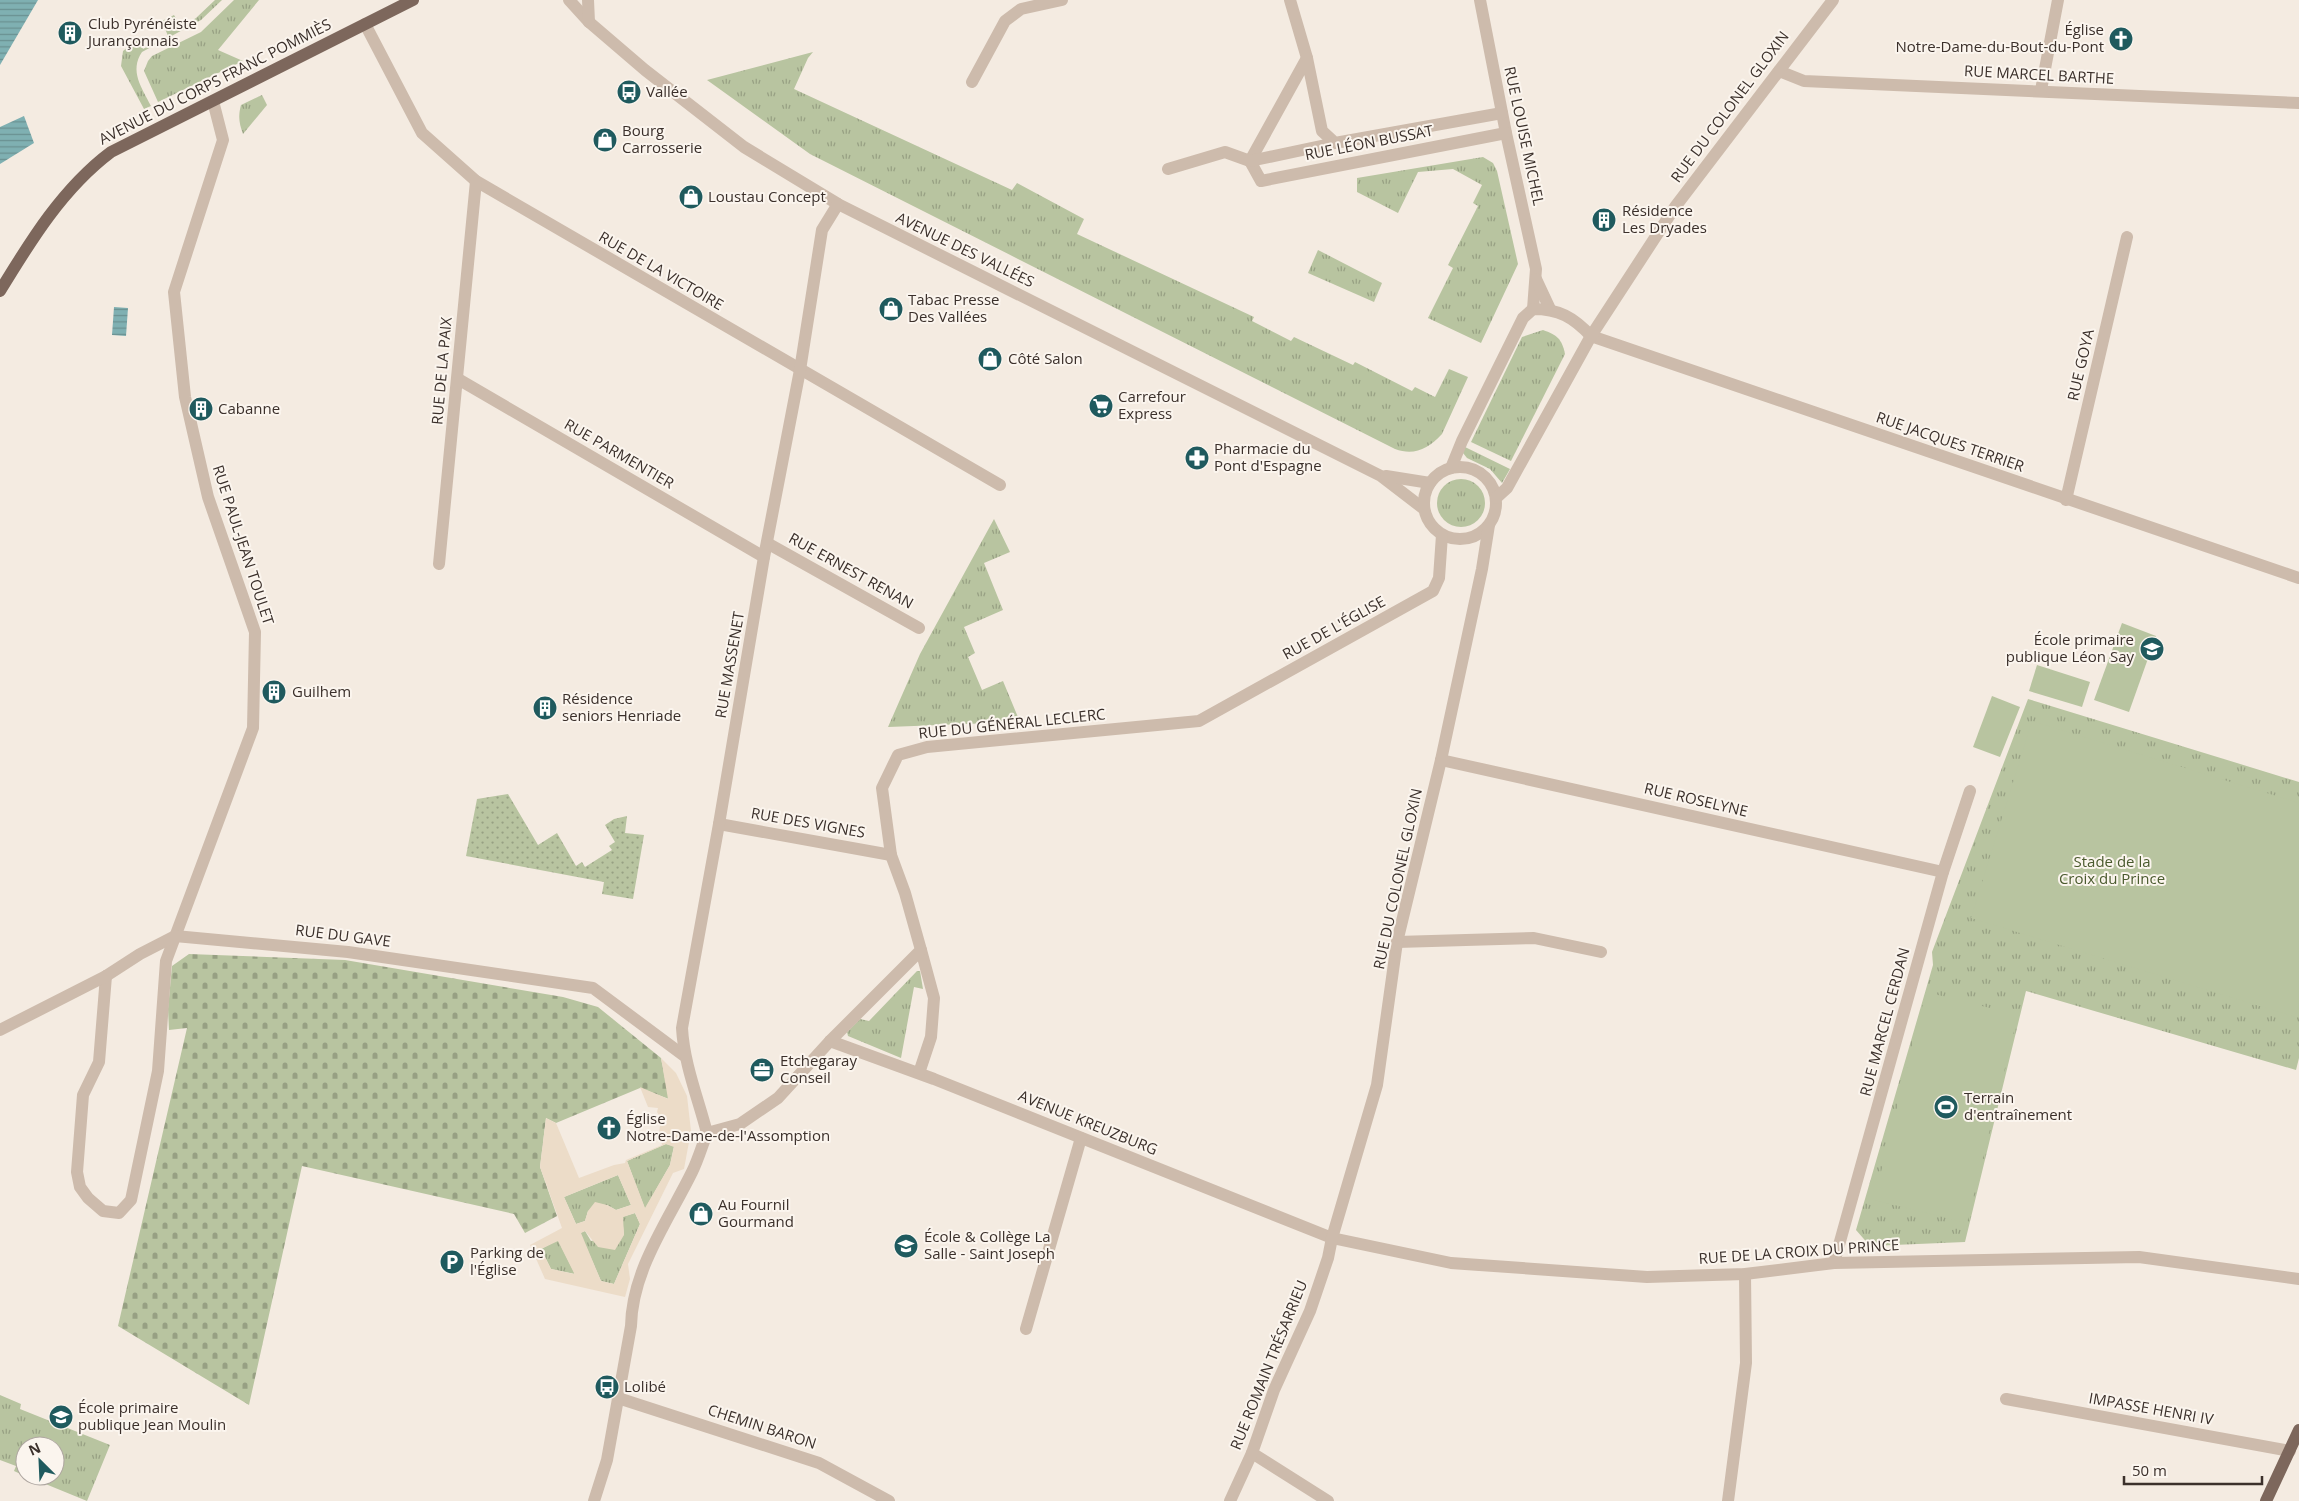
<svg xmlns="http://www.w3.org/2000/svg" width="2299" height="1501" font-family="'Open Sans',sans-serif">
  <style>
    .grass { fill: url(#grass-tufts) }
    .cemetery { fill: url(#cemetery-stones) }
    .garden { fill: url(#garden-dots) }
    .pitch { fill: #b8c4a0 }
    .plaza { fill: #ecdcc8; fill-rule: evenodd }
    .water { fill: url(#water-rules) }
    .lines { fill: none; stroke-linecap: round; stroke-linejoin: round }
    .minor { stroke: #cdbbac; stroke-width: 12 }
    .major { stroke: #7d675c; stroke-width: 12 }
    .labels { text-anchor: middle; stroke-width: 4; stroke-linejoin: round; paint-order: stroke }
    .poi-label { font-size: 15px; fill: #3b302b; stroke: #fbf5ee; text-anchor: start }
    .street-label { font-size: 15px; fill: #3b302b; stroke: #fbf5ee }
    .park-label { font-size: 15px; fill: #4a5a2e; stroke: #fbf5ee }
  </style>
  <defs>
    <pattern id="grass-tufts" width="24" height="20" patternUnits="userSpaceOnUse" patternTransform="scale(1.25)"><rect width="24" height="20" fill="#b8c4a0"/><path d="M3 7l-1-3M5 7V3M7 7l1-3M15 17l-1-3M17 17v-4M19 17l1-3" fill="none" stroke="#97a083"/></pattern>
    <pattern id="cemetery-stones" width="16" height="16" patternUnits="userSpaceOnUse" patternTransform="scale(1.25)"><rect width="16" height="16" fill="#b8c4a0"/><path d="M2 7V4a2 2 0 0 1 4 0v3zM10 15v-3a2 2 0 0 1 4 0v3z" fill="#97a083"/></pattern>
    <pattern id="garden-dots" width="8" height="8" patternUnits="userSpaceOnUse" patternTransform="scale(1.25)"><rect width="8" height="8" fill="#b8c4a0"/><path d="M2 2h.1M6 6h.1" fill="none" stroke="#97a083" stroke-width="1.8" stroke-linecap="round"/></pattern>
    <pattern id="water-rules" width="6" height="5" patternUnits="userSpaceOnUse" patternTransform="scale(1.25)"><rect width="6" height="5" fill="#7fb0b2"/><path d="M0 2.5h6" fill="none" stroke="#699091"/></pattern>
  </defs>
  <rect width="100%" height="100%" fill="#f4ebe1"/>
  <!-- grass -->
  <g class="grass">
    <path d="M 215,0 L 222,0 L 201,20 L 142,52 C 129,71 142,88 151,106 L 144,109 L 121,66 L 123,51 L 138,39 L 143,49 L 168,36 L 162,21 L 174,15 L 181,27 L 196,18 Z"/>
    <polygon points="234,0 259,0 218,50 243,61 158,102 144,71 148,61 152,56 201,32"/>
    <path d="M 813,52 L 808,58 L 794,89 L 1012,190 L 1017,183 L 1084,219 L 1077,234 L 1254,317 L 1252,321 L 1291,341 L 1294,337 L 1353,365 L 1355,362 L 1412,391 L 1415,387 L 1435,397 L 1449,369 L 1468,377 L 1442,434 C 1428,449 1414,456 1395,449 L 810,154 L 707,80 Z"/>
    <path d="M 262,95 L 267,105 L 243,134 C 239,123 238,116 241,105 Z"/>
    <polygon points="1483,157 1493,163 1497,171 1518,264 1481,343 1428,318 1453,268 1448,265 1478,206 1473,203 1482,185 1453,169 1418,172 1398,213 1357,192 1357,178"/>
    <polygon points="1318,250 1382,283 1374,302 1308,273"/>
    <path d="M 1543,330 C 1557,335 1562,339 1565,354 L 1511,461 L 1471,442 L 1522,337 Z"/>
    <polygon points="1465,447 1510,469 1502,483 1490,469 1467,458 1463,453"/>
    <circle cx="1461" cy="503" r="24"/>
    <polygon points="994,519 1010,552 984,563 1003,610 964,627 975,653 968,657 982,690 1003,681 1020,722 888,727 920,654"/>
    <polygon points="2028,699 2299,782 2299,1058 2296,1070 2026,991 1965,1242 1870,1246 1856,1230 1933,965 1932,952"/>
    <polygon points="917,971 920,971 923,989 914,987 901,1058 848,1036 847,1032 860,1019 869,1021"/>
    <polygon points="666,1144 674,1146 670,1165 645,1209 627,1161"/>
    <polygon points="618,1175 631,1205 616,1210 607,1205 588,1211 585,1221 576,1224 564,1197"/>
    <polygon points="635,1213 640,1224 614,1284 601,1281 580,1233 585,1231 591,1241 624,1235 622,1217"/>
    <polygon points="558,1240 575,1274 551,1269 541,1249"/>
    <polygon points="0,1395 21,1404 20,1409 110,1445 87,1501 26,1476 55,1476 55,1446 25,1446 25,1476 14,1471 16,1466 0,1460"/>
  </g>
  <!-- cemetery -->
  <polygon class="cemetery" points="189,954 345,960 563,997 598,1007 661,1058 669,1099 640,1088 556,1123 546,1118 540,1167 557,1216 525,1233 514,1214 302,1166 249,1405 118,1326 187,1028 169,1030 168,1009 172,966"/>
  <!-- garden -->
  <polygon class="garden" points="508,794 538,845 557,833 576,866 582,862 585,867 612,850 609,846 615,842 605,825 614,819 627,816 625,833 644,835 633,899 602,894 604,882 466,856 477,799"/>
  <!-- pitch -->
  <g class="pitch">
    <polygon points="2122,623 2156,636 2129,712 2094,700"/>
    <polygon points="2037,665 2090,682 2082,707 2029,691"/>
    <polygon points="1992,696 2020,707 2000,757 1973,747"/>
    <polygon points="2032,721 2299,803 2299,1003 2295,1017 1971,918"/>
    <polygon points="1926,992 2018,1015 1967,1223 1874,1200"/>
  </g>
  <!-- plaza -->
  <path class="plaza" d="M 661,1058 L 676,1073 L 687,1096 L 691,1131 L 684,1169 L 673,1173 L 628,1264 L 630,1279 L 625,1297 L 545,1279 L 530,1245 L 562,1228 L 540,1167 L 546,1118 L 556,1123 L 579,1178 L 614,1165 L 625,1163 L 626,1160 L 662,1145 L 659,1133 L 661,1118 L 657,1112 L 658,1108 L 648,1107 L 640,1087 L 668,1099 ZM 666,1144 L 674,1147 L 670,1165 L 645,1208 L 627,1161 ZM 618,1175 L 631,1205 L 616,1210 L 607,1205 L 595,1202 L 588,1211 L 585,1221 L 576,1224 L 564,1197 ZM 635,1213 L 640,1224 L 614,1284 L 601,1281 L 581,1233 L 585,1231 L 598,1247 L 615,1250 L 624,1235 L 623,1217 ZM 558,1241 L 574,1273 L 574,1274 L 551,1269 L 541,1249 Z"/>
  <!-- water -->
  <g class="water">
    <polygon points="0,0 38,0 0,65"/>
    <polygon points="24,116 34,143 0,164 0,127"/>
    <polygon points="114,307 128,308 126,336 112,335"/>
  </g>
  <g class="lines">
    <!-- minor -->
    <g class="minor">
      <polyline points="569,0 589,22 645,70 744,147 838,204 1381,476 1424,509"/>
      <polyline points="588,0 589,22"/>
      <polyline points="1290,0 1307,58"/>
      <polyline points="1480,0 1506,133 1536,269 1533,309"/>
      <polyline points="365,24 422,133 476,181 1000,485"/>
      <polyline points="1779,71 1804,81 2299,103"/>
      <polyline points="972,82 1005,21 1021,9 1062,0"/>
      <polyline points="2041,90 2058,0"/>
      <polyline points="1502,113 1335,143 1322,131 1307,58 1250,161 1261,181 1506,133"/>
      <polyline points="1168,169 1225,152 1250,161 1335,143"/>
      <polyline points="1536,279 1550,309"/>
      <polyline points="458,379 764,557"/>
      <circle cx="1460" cy="503" r="36"/>
      <path d="M 1451,468 L 1462,441 L 1523,318 L 1533,309 C 1559,309 1573,317 1591,336 L 2299,578"/>
      <polyline points="1386,476 1430,483"/>
      <polyline points="1496,498 1507,488 1591,336 1675,207 1833,0"/>
      <polyline points="2066,500 2127,237"/>
      <polyline points="767,543 919,628"/>
      <polyline points="439,564 476,181"/>
      <polyline points="1441,760 1943,872"/>
      <polyline points="719,824 891,855"/>
      <polyline points="1397,942 1534,938 1601,952"/>
      <polyline points="106,976 99,1062 83,1095 77,1172 80,1187 88,1198 103,1211 119,1213 131,1200 158,1071 166,961 253,728 255,632 208,497 185,397 174,292 223,140 213,101"/>
      <polyline points="0,1030 106,976 140,954 175,936 348,952 593,988 683,1055"/>
      <polyline points="830,1041 934,1079 1332,1238 1451,1263 1647,1277 1745,1274 1834,1263 2139,1257 2299,1279"/>
      <polyline points="919,1073 931,1037 934,998 921,950"/>
      <polyline points="707,1133 740,1124 778,1098 830,1041 921,950 905,893 891,855 882,788 898,755 927,747 1199,721 1433,591 1439,578 1442,535"/>
      <path d="M 707,1133 C 698,1098 684,1064 682,1028 L 719,824 L 764,557 L 800,370 L 822,230 L 838,204"/>
      <polyline points="1834,1263 1943,872 1970,791"/>
      <polyline points="1026,1329 1081,1138"/>
      <polyline points="618,1398 819,1463 889,1501"/>
      <polyline points="2006,1399 2290,1451"/>
      <polyline points="1252,1453 1328,1501"/>
      <path d="M 594,1501 L 607,1460 L 631,1326 C 632,1270 668,1221 692,1172 C 698,1160 702,1146 707,1133"/>
      <polyline points="1230,1501 1252,1453 1274,1390 1310,1311 1328,1258 1332,1238 1377,1085 1397,942 1441,760 1482,569 1489,525"/>
      <polyline points="1728,1501 1746,1363 1745,1274"/>
    </g>
    <!-- major -->
    <g class="major">
      <path d="M 0,291 C 31,240 63,188 111,152 L 413,0"/>
      <polyline points="2266,1501 2299,1430"/>
    </g>
  </g>
  <!-- icons -->
  <defs>
    <symbol id="building-disc" viewBox="-11 -11 22 22"><circle r="9.5" fill="#1f5a5e" stroke="#fbf5ee"/><path d="M-4-6H4V6H1V3H-1V6H-4ZM-2.5-4.3h1.7v1.8h-1.7ZM.8-4.3h1.7v1.8H.8ZM-2.5-1h1.7V.8h-1.7ZM.8-1h1.7V.8H.8Z" fill="#fff"/></symbol>
    <symbol id="church-disc" viewBox="-11 -11 22 22"><circle r="9.5" fill="#1f5a5e" stroke="#fbf5ee"/><path d="M-1.2-6h2.4v3.5h3.3v2.4h-3.3V6h-2.4V-.1h-3.3v-2.4h3.3Z" fill="#fff"/></symbol>
    <symbol id="bus-disc" viewBox="-11 -11 22 22"><circle r="9.5" fill="#1f5a5e" stroke="#fbf5ee"/><path d="M-5-6H5V4H4V6H2V4H-2V6H-4V4H-5ZM-3.5-4V0h7V-4ZM-3.5 1.2v1.5H-2V1.2ZM2 1.2v1.5H3.5V1.2Z" fill="#fff"/></symbol>
    <symbol id="shop-disc" viewBox="-11 -11 22 22"><circle r="9.5" fill="#1f5a5e" stroke="#fbf5ee"/><path d="M-5-2.5h2.3a2.7 3.5 0 0 1 5.4 0H5L5.5 6h-11ZM-1.5-2.5h3a1.5 2.3 0 0 0-3 0Z" fill="#fff"/></symbol>
    <symbol id="supermarket-disc" viewBox="-11 -11 22 22"><circle r="9.5" fill="#1f5a5e" stroke="#fbf5ee"/><path d="M-6-5.5h2.5l.6 2H6L4.5 2H-2.5L-4.4-4H-6ZM-1.5 3.2a1.3 1.3 0 1 0 .1 0ZM3 3.2a1.3 1.3 0 1 0 .1 0Z" fill="#fff"/></symbol>
    <symbol id="pharmacy-disc" viewBox="-11 -11 22 22"><circle r="9.5" fill="#1f5a5e" stroke="#fbf5ee"/><path d="M-2-6h4v4h4v4h-4v4h-4v-4h-4v-4h4Z" fill="#fff"/></symbol>
    <symbol id="school-disc" viewBox="-11 -11 22 22"><circle r="9.5" fill="#1f5a5e" stroke="#fbf5ee"/><path d="M0-5L7-2L0 1L-7-2ZM-4 1L0 2.5L4 1V4Q0 6-4 4Z" fill="#fff"/></symbol>
    <symbol id="office-disc" viewBox="-11 -11 22 22"><circle r="9.5" fill="#1f5a5e" stroke="#fbf5ee"/><path d="M-6-3h4V-5.5h4V-3h4V5H-6ZM-1-4.5V-3h2v-1.5ZM-6 0V1H6V0Z" fill="#fff"/></symbol>
    <symbol id="stadium-disc" viewBox="-11 -11 22 22"><circle r="9.5" fill="#1f5a5e" stroke="#fbf5ee"/><path d="M0-5a6.5 5 0 1 0 0 10a6.5 5 0 1 0 0-10ZM-3.5-1.8h7v3.6h-7Z" fill="#fff"/></symbol>
    <symbol id="parking-disc" viewBox="-11 -11 22 22"><circle r="9.5" fill="#1f5a5e" stroke="#fbf5ee"/><path d="M-3.5-5.5H1a3.5 3.5 0 0 1 0 7H-1V5.5H-3.5ZM-1-3.4V-.6H.8a1.4 1.4 0 0 0 0-2.8Z" fill="#fff"/></symbol>
  </defs>
  <g fill-rule="evenodd">
    <use href="#building-disc" x="56" y="19" width="28" height="28"/>
    <use href="#church-disc" x="2107" y="25" width="28" height="28"/>
    <use href="#bus-disc" x="615" y="78" width="28" height="28"/>
    <use href="#shop-disc" x="591" y="126" width="28" height="28"/>
    <use href="#shop-disc" x="677" y="183" width="28" height="28"/>
    <use href="#building-disc" x="1590" y="206" width="28" height="28"/>
    <use href="#shop-disc" x="877" y="295" width="28" height="28"/>
    <use href="#shop-disc" x="976" y="345" width="28" height="28"/>
    <use href="#supermarket-disc" x="1087" y="392" width="28" height="28"/>
    <use href="#building-disc" x="187" y="395" width="28" height="28"/>
    <use href="#pharmacy-disc" x="1183" y="444" width="28" height="28"/>
    <use href="#school-disc" x="2138" y="635" width="28" height="28"/>
    <use href="#building-disc" x="260" y="678" width="28" height="28"/>
    <use href="#building-disc" x="531" y="694" width="28" height="28"/>
    <use href="#office-disc" x="748" y="1056" width="28" height="28"/>
    <use href="#stadium-disc" x="1932" y="1093" width="28" height="28"/>
    <use href="#church-disc" x="595" y="1114" width="28" height="28"/>
    <use href="#shop-disc" x="687" y="1200" width="28" height="28"/>
    <use href="#school-disc" x="892" y="1232" width="28" height="28"/>
    <use href="#parking-disc" x="438" y="1248" width="28" height="28"/>
    <use href="#bus-disc" x="593" y="1373" width="28" height="28"/>
    <use href="#school-disc" x="47" y="1403" width="28" height="28"/>
  </g>
  <g class="labels">
    <!-- poi labels -->
    <g class="poi-label">
      <text x="88" y="29">Club Pyrénéiste<tspan x="88" dy="17">Jurançonnais</tspan></text>
      <text x="2104" y="35" text-anchor="end">Église<tspan x="2104" dy="17">Notre-Dame-du-Bout-du-Pont</tspan></text>
      <text x="646" y="97">Vallée</text>
      <text x="622" y="136">Bourg<tspan x="622" dy="17">Carrosserie</tspan></text>
      <text x="708" y="202">Loustau Concept</text>
      <text x="1622" y="216">Résidence<tspan x="1622" dy="17">Les Dryades</tspan></text>
      <text x="908" y="305">Tabac Presse<tspan x="908" dy="17">Des Vallées</tspan></text>
      <text x="1008" y="364">Côté Salon</text>
      <text x="1118" y="402">Carrefour<tspan x="1118" dy="17">Express</tspan></text>
      <text x="218" y="414">Cabanne</text>
      <text x="1214" y="454">Pharmacie du<tspan x="1214" dy="17">Pont d'Espagne</tspan></text>
      <text x="2134" y="645" text-anchor="end">École primaire<tspan x="2134" dy="17">publique Léon Say</tspan></text>
      <text x="292" y="697">Guilhem</text>
      <text x="562" y="704">Résidence<tspan x="562" dy="17">seniors Henriade</tspan></text>
      <text x="780" y="1066">Etchegaray<tspan x="780" dy="17">Conseil</tspan></text>
      <text x="1964" y="1103">Terrain<tspan x="1964" dy="17">d'entraînement</tspan></text>
      <text x="626" y="1124">Église<tspan x="626" dy="17">Notre-Dame-de-l'Assomption</tspan></text>
      <text x="718" y="1210">Au Fournil<tspan x="718" dy="17">Gourmand</tspan></text>
      <text x="924" y="1242">École &amp; Collège La<tspan x="924" dy="17">Salle - Saint Joseph</tspan></text>
      <text x="470" y="1258">Parking de<tspan x="470" dy="17">l'Église</tspan></text>
      <text x="624" y="1392">Lolibé</text>
      <text x="78" y="1413">École primaire<tspan x="78" dy="17">publique Jean Moulin</tspan></text>
    </g>
    <!-- street labels -->
    <g class="street-label">
      <text transform="translate(2039 75) rotate(3)" y="5">RUE MARCEL BARTHE</text>
      <text transform="translate(215 82) rotate(-27)" y="5">AVENUE DU CORPS FRANC POMMIÈS</text>
      <text transform="translate(1730 107) rotate(-53)" y="5">RUE DU COLONEL GLOXIN</text>
      <text transform="translate(1524 136) rotate(78)" y="5">RUE LOUISE MICHEL</text>
      <text transform="translate(1369 143) rotate(-11)" y="5">RUE LÉON BUSSAT</text>
      <text transform="translate(965 250) rotate(26)" y="5">AVENUE DES VALLÉES</text>
      <text transform="translate(661 271) rotate(30)" y="5">RUE DE LA VICTOIRE</text>
      <text transform="translate(2081 365) rotate(-77)" y="5">RUE GOYA</text>
      <text transform="translate(442 371) rotate(-85)" y="5">RUE DE LA PAIX</text>
      <text transform="translate(1950 442) rotate(19)" y="5">RUE JACQUES TERRIER</text>
      <text transform="translate(619 454) rotate(30)" y="5">RUE PARMENTIER</text>
      <text transform="translate(243 545) rotate(72)" y="5">RUE PAUL-JEAN TOULET</text>
      <text transform="translate(851 571) rotate(29)" y="5">RUE ERNEST RENAN</text>
      <text transform="translate(1334 628) rotate(-29)" y="5">RUE DE L'ÉGLISE</text>
      <text transform="translate(730 665) rotate(-80)" y="5">RUE MASSENET</text>
      <text transform="translate(1012 724) rotate(-6)" y="5">RUE DU GÉNÉRAL LECLERC</text>
      <text transform="translate(1696 800) rotate(13)" y="5">RUE ROSELYNE</text>
      <text transform="translate(808 823) rotate(10)" y="5">RUE DES VIGNES</text>
      <text transform="translate(1398 879) rotate(-78)" y="5">RUE DU COLONEL GLOXIN</text>
      <text transform="translate(343 936) rotate(7)" y="5">RUE DU GAVE</text>
      <text transform="translate(1885 1022) rotate(-75)" y="5">RUE MARCEL CERDAN</text>
      <text transform="translate(1088 1123) rotate(22)" y="5">AVENUE KREUZBURG</text>
      <text transform="translate(1799 1252) rotate(-4)" y="5">RUE DE LA CROIX DU PRINCE</text>
      <text transform="translate(1269 1365) rotate(-68)" y="5">RUE ROMAIN TRÉSARRIEU</text>
      <text transform="translate(2151 1409) rotate(10)" y="5">IMPASSE HENRI IV</text>
      <text transform="translate(762 1427) rotate(18)" y="5">CHEMIN BARON</text>
    </g>
    <!-- park labels -->
    <g class="park-label">
      <text x="2112" y="867">Stade de la<tspan x="2112" dy="17">Croix du Prince</tspan></text>
    </g>
  </g>
  <!-- north arrow -->
  <g transform="translate(40 1461) rotate(336)"><circle r="24" fill="#fbf5ee" stroke="#aea6a0"/>
  <path d="M0-4L9 19L0 12L-9 19Z" fill="#1f5a5e"/>
  <text y="-8" font-size="14" font-weight="bold" text-anchor="middle" fill="#3b302b">N</text>
  </g>
  <!-- scale -->
  <path d="M2124 1476v8h138v-8" fill="none" stroke="#3b302b" stroke-width="2.5"/>
  <text x="2132" y="1476" font-size="15" fill="#3b302b" stroke="#fbf5ee" stroke-width="4" paint-order="stroke">50 m</text>
</svg>
